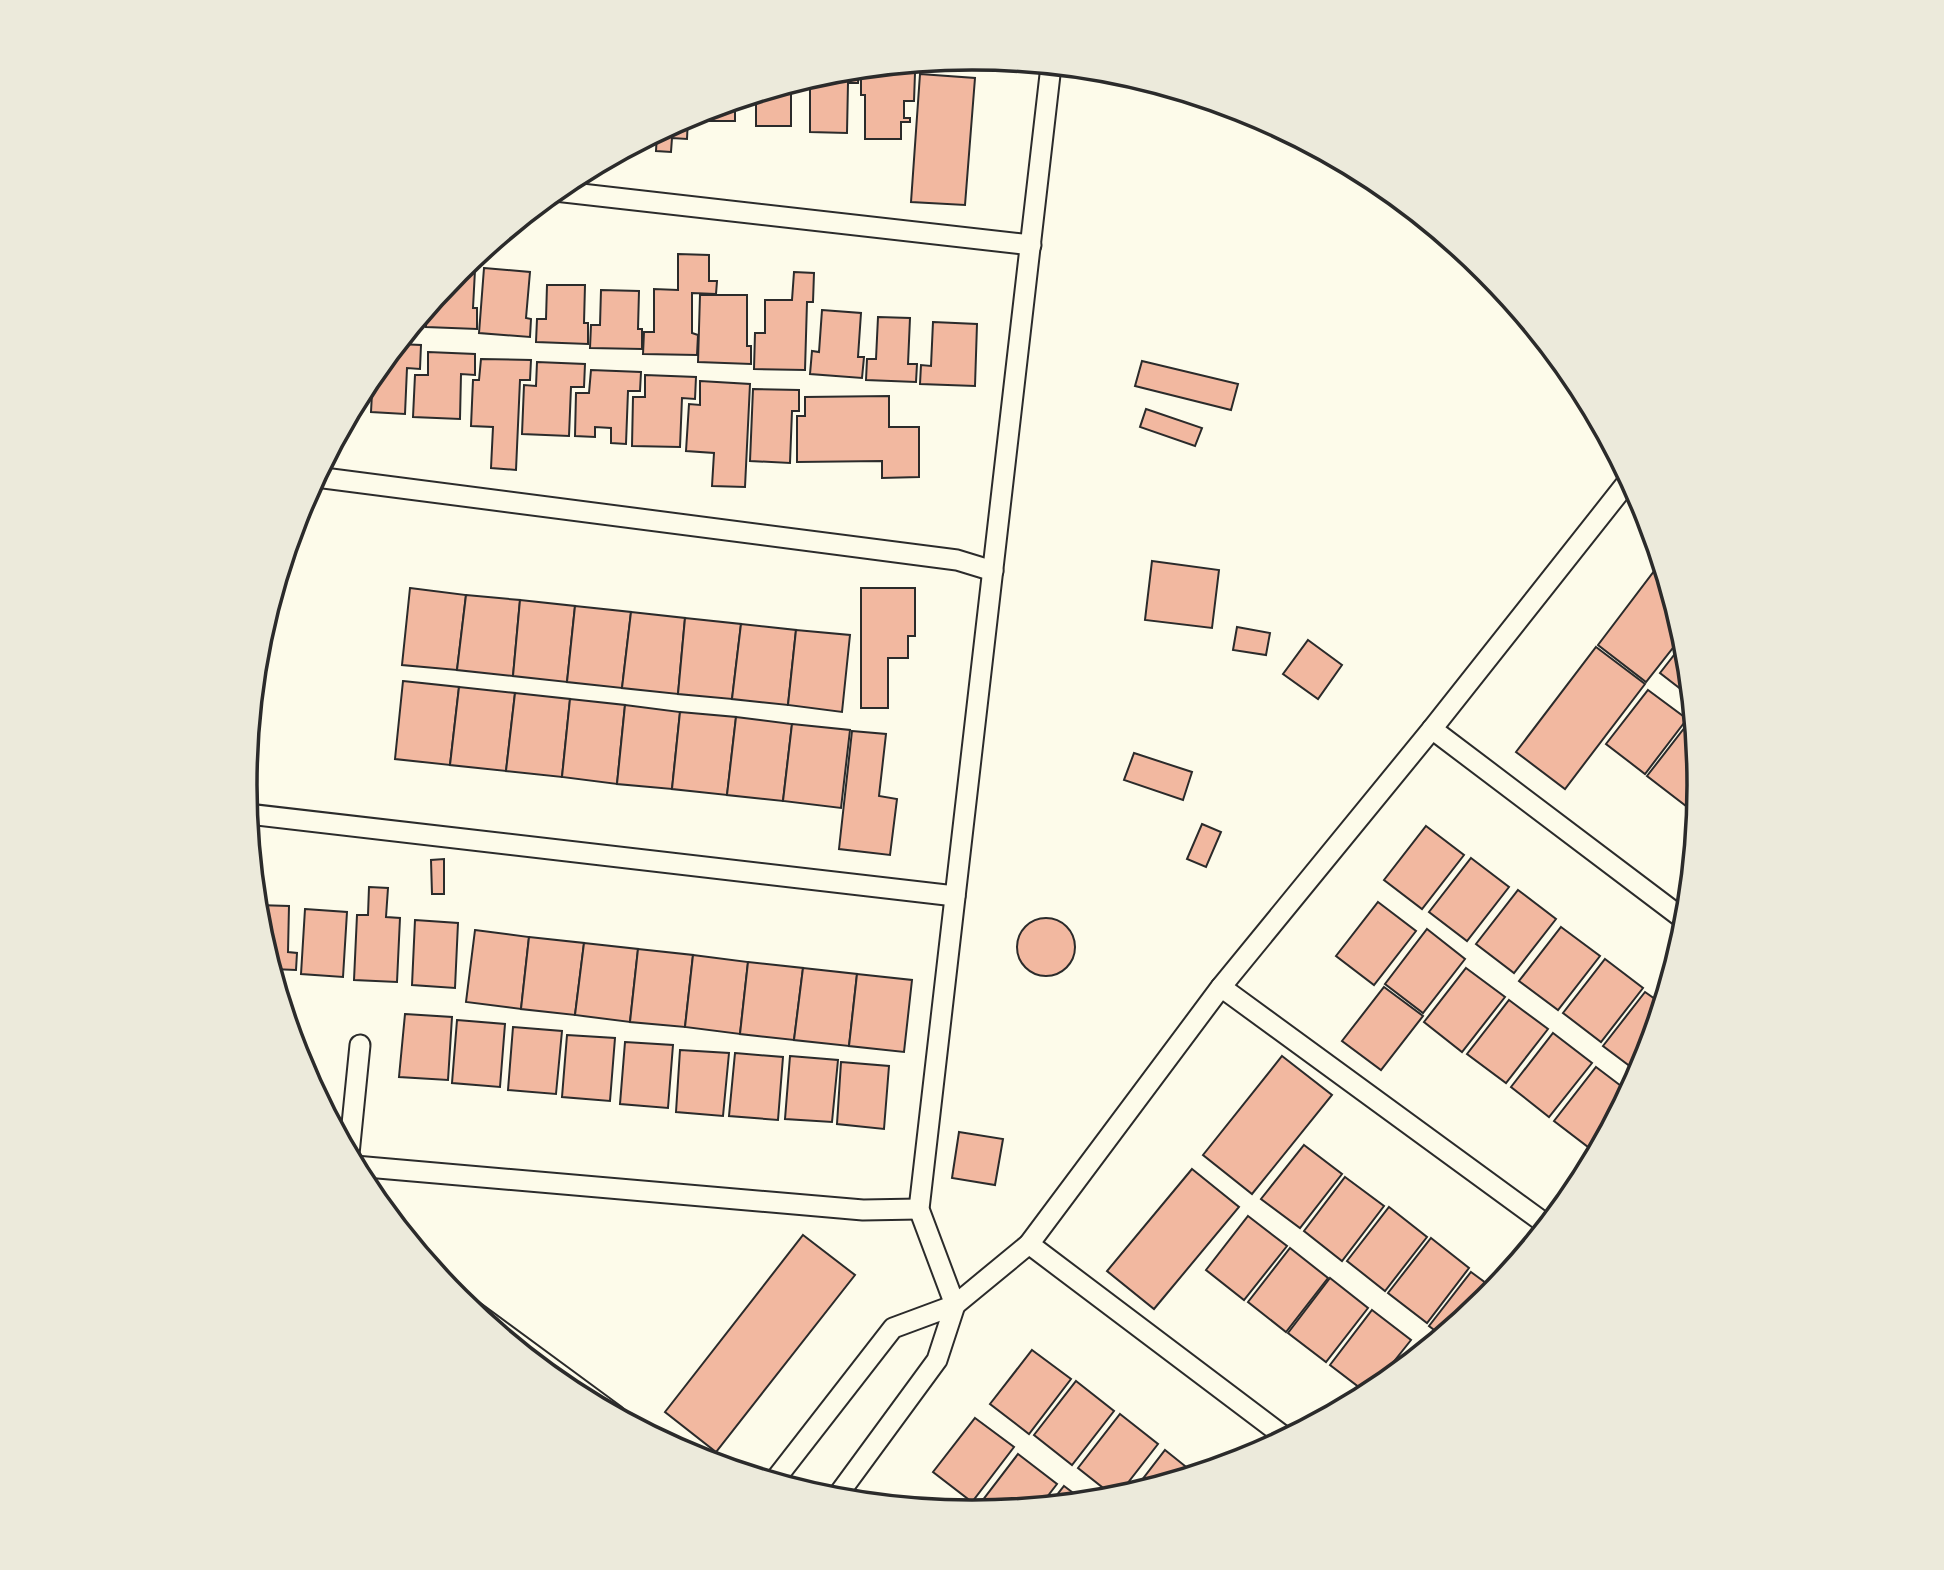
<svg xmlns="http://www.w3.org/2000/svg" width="1944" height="1570" font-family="'Varela Round',sans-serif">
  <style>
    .building { fill: #f2b8a0; stroke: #2b2b2b; stroke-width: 2 }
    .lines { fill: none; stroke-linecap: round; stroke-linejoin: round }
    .service-casing { stroke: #2b2b2b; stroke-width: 23 }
    .service { stroke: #fdfbea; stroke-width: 19 }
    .rim { fill: none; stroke: #2b2b2b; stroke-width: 3.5 }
  </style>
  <rect width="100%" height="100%" fill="#fdfbea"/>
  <!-- building -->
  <g class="building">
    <polygon points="859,69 858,83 848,83 847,133 810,132 810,78 831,72"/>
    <polygon points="861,73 915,73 914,101 904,101 904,118 910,118 910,122 901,122 901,139 865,139 865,95 861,95"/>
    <polygon points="920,74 975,78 965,205 911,202"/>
    <polygon points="802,80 802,85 791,85 791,126 756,126 756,94"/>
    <polygon points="735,100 735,121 700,121 700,111"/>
    <polygon points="688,117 687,139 672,138 671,152 656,151 657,133"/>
    <polygon points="678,254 709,255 709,281 717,281 716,294 692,293 692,333 698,335 697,355 643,354 644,332 654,332 654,289 678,290"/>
    <polygon points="484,268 530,272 526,318 531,319 530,337 479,333"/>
    <polygon points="458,270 475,270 473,308 477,308 477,329 426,327 426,309 431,304 436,304 436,297"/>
    <polygon points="794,272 814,273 813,302 807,302 805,370 754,369 755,333 765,333 765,300 792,300"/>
    <polygon points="547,285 585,285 584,323 588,323 588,344 536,342 537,319 546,319"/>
    <polygon points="601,290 639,291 638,329 642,329 642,349 590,348 591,325 600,325"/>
    <polygon points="700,295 747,295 747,346 751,346 751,364 698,362"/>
    <polygon points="822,310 861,313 858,357 864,357 862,378 810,374 812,351 819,352"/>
    <polygon points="878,317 910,318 908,364 917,364 916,382 866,380 867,359 876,359"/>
    <polygon points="933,322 977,324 975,386 920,384 921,365 931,366"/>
    <polygon points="398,344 421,345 420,369 407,368 405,414 371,412 373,374"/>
    <polygon points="428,352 475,354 475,375 461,374 460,419 413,417 415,375 428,375"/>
    <polygon points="481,359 531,360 530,380 520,380 516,470 491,468 493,427 471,426 473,380 479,380"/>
    <polygon points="1142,361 1238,384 1231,410 1135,386"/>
    <polygon points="537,362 585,364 584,387 571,387 569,436 522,434 524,385 536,386"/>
    <polygon points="591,370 641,372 640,391 628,391 626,444 611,443 611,428 595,427 595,437 575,436 576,393 589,393"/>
    <polygon points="645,375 696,377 695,399 682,398 680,447 632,446 633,397 645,397"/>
    <polygon points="700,381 750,384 745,487 712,486 714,453 686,451 689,404 700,405"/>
    <polygon points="753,389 799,390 799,411 792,411 790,463 750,461"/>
    <polygon points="889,396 889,427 919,427 919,477 882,478 882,461 797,462 797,416 805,416 805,397"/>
    <polygon points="1146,409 1202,428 1195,446 1140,427"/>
    <polygon points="1152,561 1219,570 1212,628 1145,620"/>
    <polygon points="1661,562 1683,635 1646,682 1598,645"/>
    <polygon points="410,588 466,595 457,670 402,665"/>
    <polygon points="861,588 915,588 915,636 908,636 908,658 888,658 888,708 861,708"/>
    <polygon points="466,595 520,600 513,676 457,670"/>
    <polygon points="520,600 575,606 567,682 513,676"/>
    <polygon points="575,606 631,612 622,688 567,682"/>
    <polygon points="631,612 685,618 678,694 622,688"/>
    <polygon points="685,618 741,624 732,699 678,694"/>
    <polygon points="741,624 796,630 788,705 732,699"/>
    <polygon points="1237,627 1270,633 1266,655 1233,650"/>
    <polygon points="796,630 850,635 842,712 788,705"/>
    <polygon points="1308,640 1342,665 1318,699 1283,674"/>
    <polygon points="1685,641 1685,644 1691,697 1660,673"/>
    <polygon points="1596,647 1645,684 1565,789 1516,752"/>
    <polygon points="403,681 459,687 450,765 395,759"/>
    <polygon points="459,687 515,693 506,771 450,765"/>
    <polygon points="1648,690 1687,719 1645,774 1606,744"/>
    <polygon points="515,693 570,699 562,777 506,771"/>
    <polygon points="570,699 625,705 617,784 562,777"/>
    <polygon points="625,705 680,712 672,789 617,784"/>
    <polygon points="680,712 736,717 727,795 672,789"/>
    <polygon points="736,717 792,724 783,801 727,795"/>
    <polygon points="1689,722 1693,726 1699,785 1686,806 1647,776"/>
    <polygon points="792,724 850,730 841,808 783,801"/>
    <polygon points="852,731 886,734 879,796 897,799 890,855 839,849"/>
    <polygon points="1134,753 1192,772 1183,800 1124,780"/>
    <polygon points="1202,824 1221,832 1206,867 1187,859"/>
    <polygon points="1426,826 1464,855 1422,909 1384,880"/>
    <polygon points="1471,858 1509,887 1467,941 1429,912"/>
    <polygon points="444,859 444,894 432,894 431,860"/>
    <polygon points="369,887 388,888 386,917 400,918 397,982 354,980 357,915 368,915"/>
    <polygon points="1518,890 1556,919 1514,973 1476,944"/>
    <polygon points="1378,902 1416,931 1374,985 1336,956"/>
    <polygon points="257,905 289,906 288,952 297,953 296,970 272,969 259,926"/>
    <polygon points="305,909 347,912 343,977 301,974"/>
    <circle cx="1046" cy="947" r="29"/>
    <polygon points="415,920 458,923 455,988 412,985"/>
    <polygon points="1561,927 1600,956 1558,1010 1519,981"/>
    <polygon points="1427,929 1465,959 1423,1013 1385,984"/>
    <polygon points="475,930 529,937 521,1009 466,1002"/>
    <polygon points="529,937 584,943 575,1015 521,1009"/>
    <polygon points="584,943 638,949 630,1022 575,1015"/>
    <polygon points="638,949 693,955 685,1027 630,1022"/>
    <polygon points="693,955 748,962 740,1034 685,1027"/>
    <polygon points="1605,959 1643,988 1601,1042 1563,1013"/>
    <polygon points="748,962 803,968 794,1040 740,1034"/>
    <polygon points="803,968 857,974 849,1046 794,1040"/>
    <polygon points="1466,968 1505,997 1462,1052 1424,1022"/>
    <polygon points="857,974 912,980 904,1052 849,1046"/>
    <polygon points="1384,987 1423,1016 1381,1070 1342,1041"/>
    <polygon points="1645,992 1662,1004 1644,1064 1639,1073 1603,1046"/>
    <polygon points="1509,1000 1548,1029 1506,1083 1467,1054"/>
    <polygon points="405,1014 452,1017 448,1080 399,1077"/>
    <polygon points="457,1020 505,1024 500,1087 452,1083"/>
    <polygon points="513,1027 562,1031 556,1094 508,1090"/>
    <polygon points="1553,1033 1592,1063 1549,1117 1511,1087"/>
    <polygon points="567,1035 615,1038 610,1101 562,1097"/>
    <polygon points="625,1042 673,1045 668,1108 620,1104"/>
    <polygon points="680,1050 729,1053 723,1116 676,1112"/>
    <polygon points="735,1053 783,1057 778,1120 729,1116"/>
    <polygon points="790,1056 838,1060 832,1122 785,1119"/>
    <polygon points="1282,1056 1332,1095 1252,1194 1203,1155"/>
    <polygon points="841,1062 889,1066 884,1129 837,1124"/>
    <polygon points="1596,1067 1629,1092 1610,1127 1592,1150 1554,1121"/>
    <polygon points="959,1132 1003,1139 995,1185 952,1178"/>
    <polygon points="1304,1145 1342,1174 1300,1228 1261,1199"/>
    <polygon points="1192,1169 1239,1207 1154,1309 1107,1271"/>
    <polygon points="1345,1177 1384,1206 1342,1261 1304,1231"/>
    <polygon points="1389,1207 1427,1237 1385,1291 1347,1261"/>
    <polygon points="1248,1216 1287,1246 1244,1300 1206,1270"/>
    <polygon points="803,1235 855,1275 716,1452 665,1412"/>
    <polygon points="1431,1238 1469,1268 1427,1323 1388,1293"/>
    <polygon points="1290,1248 1328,1278 1286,1332 1248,1302"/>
    <polygon points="1471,1272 1494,1289 1486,1300 1442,1336 1429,1326"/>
    <polygon points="1330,1278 1368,1308 1326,1362 1288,1333"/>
    <polygon points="1372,1310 1411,1340 1368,1394 1330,1365"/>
    <polygon points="1032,1350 1071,1379 1029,1434 990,1404"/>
    <polygon points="1076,1381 1114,1411 1072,1465 1034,1435"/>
    <polygon points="1120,1414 1158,1444 1116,1498 1078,1468"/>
    <polygon points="975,1418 1014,1447 972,1502 933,1472"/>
    <polygon points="1165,1450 1195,1474 1132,1493"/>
    <polygon points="1018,1454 1057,1484 1040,1506 980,1511 976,1509"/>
    <polygon points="1064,1486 1084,1501 1049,1505"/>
  </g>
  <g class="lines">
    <defs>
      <g id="service">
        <polyline points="555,191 1031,245"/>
        <polyline points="316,477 957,560 993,571"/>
        <polyline points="1432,729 1686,921"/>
        <polyline points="248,814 955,896"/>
        <polyline points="1221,987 1547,1225"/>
        <polyline points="349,1154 360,1045"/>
        <polyline points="355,1166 863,1210 919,1209"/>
        <polyline points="1029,1244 1286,1438"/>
        <polyline points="460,1301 615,1415"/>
        <polyline points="774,1481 893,1328 955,1305 1029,1244 1221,987 1432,729 1629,480"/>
        <polyline points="835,1499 937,1360 955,1305 919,1209 1051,66"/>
      </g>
    </defs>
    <!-- service casing -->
    <use href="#service" class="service-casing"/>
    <!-- service -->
    <use href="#service" class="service"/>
  </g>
  <!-- crop -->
  <path d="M0 0H1944V1570H0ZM257 785a715 715 0 1 1 1430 0a715 715 0 1 1-1430 0Z" fill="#eceadb" fill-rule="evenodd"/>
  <path class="rim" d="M257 785a715 715 0 1 1 1430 0a715 715 0 1 1-1430 0Z"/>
</svg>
